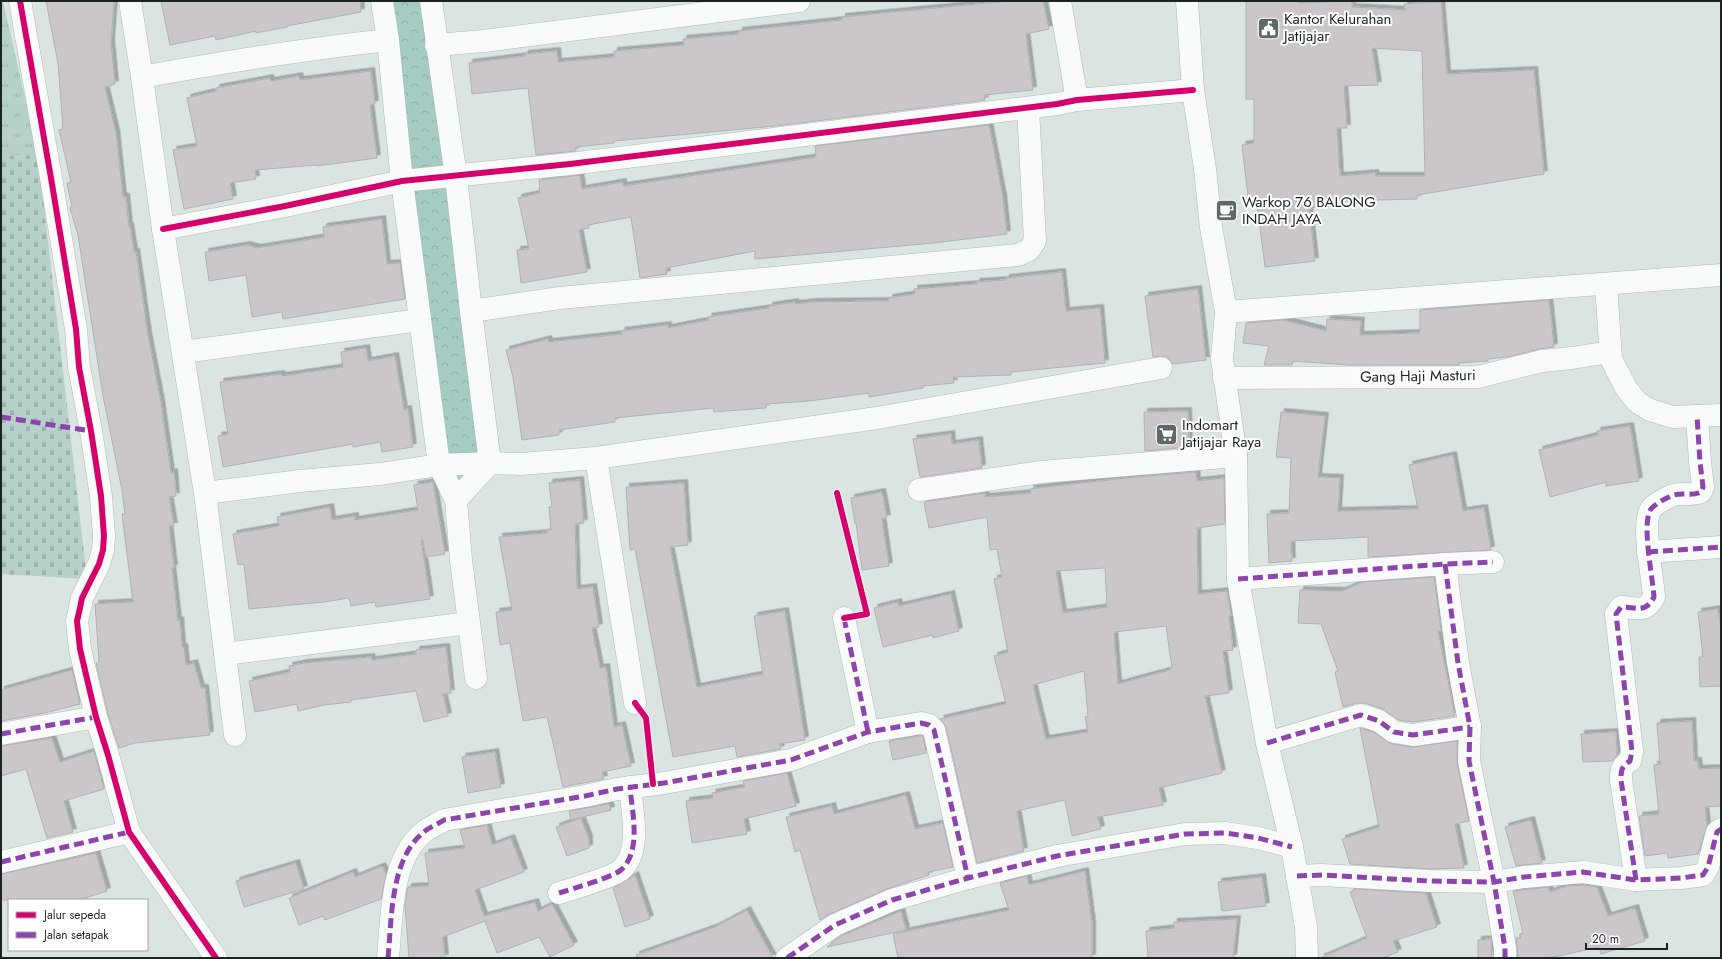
<svg xmlns="http://www.w3.org/2000/svg" width="1722" height="959" font-family="Jost,sans-serif">
  <style>
    .grass { fill: url(#grass-tufts) }
    .forest { fill: url(#forest-crowns) }
    .cemetery { fill: url(#cemetery-stones) }
    .building { fill: #cbc6c9; stroke: #b0b2b2; fill-rule: evenodd; filter: url(#shadow) }
    .lines { fill: none; stroke-linecap: round; stroke-linejoin: round }
    .minor-casing { stroke: #b1bab8; stroke-width: 23 }
    .minor { stroke: #f9fbfb; stroke-width: 22 }
    .quiet { stroke: #8e44ad; stroke-width: 5; stroke-dasharray: 10 5; stroke-linecap: butt }
    .cycleway-casing { stroke: #fff; stroke-width: 8 }
    .cycleway { stroke: #d6006c; stroke-width: 6 }
    .labels { text-anchor: middle; stroke-width: 4; stroke-linejoin: round; paint-order: stroke }
    .poi-label { font-size: 15px; fill: #1c2422; stroke: #fff; text-anchor: start }
    .street-label { font-size: 15px; fill: #1c2422; stroke: #fff }
  </style>
  <defs>
    <pattern id="grass-tufts" width="24" height="20" patternUnits="userSpaceOnUse"><rect width="24" height="20" fill="#b5d1c9"/><path d="M3 7l-1-3M5 7V3M7 7l1-3M15 17l-1-3M17 17v-4M19 17l1-3" fill="none" stroke="#9bb3ac"/></pattern>
    <pattern id="forest-crowns" width="20" height="18" patternUnits="userSpaceOnUse"><rect width="20" height="18" fill="#a4ccc2"/><path d="M2 6a3 3 0 1 1 6 0M12 15a3 3 0 1 1 6 0" fill="none" stroke="#8dafa6"/></pattern>
    <pattern id="cemetery-stones" width="16" height="16" patternUnits="userSpaceOnUse"><rect width="16" height="16" fill="#b5d1c9"/><path d="M2 7V4a2 2 0 0 1 4 0v3zM10 15v-3a2 2 0 0 1 4 0v3z" fill="#9bb3ac"/></pattern>
    <filter id="shadow"><feDropShadow dx="3.5" dy="-3.5" stdDeviation="0" flood-color="#0004"/></filter>
  </defs>
  <rect width="100%" height="100%" fill="#dae5e2"/>
  <!-- grass -->
  <polygon class="grass" points="1,1 3,1 38,155 1,156"/>
  <!-- forest -->
  <polygon class="forest" points="382,1 431,1 490,463 456,500 439,465"/>
  <!-- cemetery -->
  <polygon class="cemetery" points="38,155 87,579 1,574 1,156"/>
  <!-- building -->
  <g class="building">
    <polygon points="46,1 114,1 111,43 115,84 105,87 116,133 123,197 126,197 129,227 130,226 134,252 136,252 148,335 161,403 171,473 174,472 176,496 169,497 174,526 169,526 174,568 172,568 178,621 180,620 182,647 184,647 186,665 194,663 201,688 205,688 210,735 135,743 119,748 108,714 96,663 99,662 95,604 133,602 122,514 125,514 122,490 103,396 78,235 70,208 72,207 67,183 71,182 59,130 63,129 58,63"/>
    <polygon points="161,1 360,1 361,12 287,26 287,27 256,33 256,31 216,40 215,36 170,45"/>
    <polygon points="1010,1 1043,1 1049,29 1026,34 1033,90 984,95 985,100 775,126 614,141 614,143 576,147 576,151 536,155 528,88 472,94 469,63 525,56 525,54 557,51 558,62 614,57 614,51 684,45 683,39 739,34 739,31 842,20 842,17"/>
    <path d="M 1246,1 L 1298,1 L 1298,3 L 1352,1 L 1352,7 L 1405,10 L 1404,4 L 1441,2 L 1447,74 L 1534,70 L 1544,174 L 1417,195 L 1417,199 L 1342,201 L 1342,205 L 1309,208 L 1315,261 L 1265,267 L 1256,196 L 1248,197 L 1242,145 L 1254,143 L 1254,99 L 1246,99 ZM 1372,48 L 1422,51 L 1425,176 L 1376,176 L 1375,173 L 1340,176 L 1337,128 L 1347,128 L 1344,86 L 1378,85 Z"/>
    <polygon points="371,71 375,104 370,105 377,158 317,166 317,165 255,170 256,179 230,183 233,199 184,209 173,150 197,146 187,98 216,91 216,88 270,78 271,81 299,76 300,80"/>
    <polygon points="989,125 1003,198 1007,234 934,243 755,259 755,251 666,268 667,274 640,278 631,217 588,225 589,228 579,230 587,272 521,283 517,250 529,249 518,198 540,193 539,180 580,175 582,189 623,182 623,186 816,157 815,146"/>
    <polygon points="382,219 387,264 400,263 405,299 283,319 282,312 252,317 246,275 209,281 205,252 247,245 257,248 324,237 323,227"/>
    <polygon points="1062,272 1066,311 1100,308 1105,363 1011,372 1011,375 953,377 954,383 923,386 923,388 869,397 869,393 809,401 766,404 766,408 714,412 713,408 615,418 615,422 559,430 559,435 522,440 513,377 506,350 548,339 549,342 622,334 621,331 668,325 668,328 709,320 708,317 769,308 769,306 795,302 796,304 813,302 889,301 889,298 915,294 914,289 977,284 976,282 1006,280 1006,278"/>
    <polygon points="1198,289 1206,360 1173,364 1170,360 1166,356 1153,357 1145,296"/>
    <polygon points="1549,300 1554,347 1539,349 1507,357 1488,359 1488,361 1459,363 1459,365 1349,365 1293,361 1292,365 1264,365 1269,346 1243,343 1246,323 1283,320 1326,331 1327,319 1361,321 1360,335 1420,333 1420,310"/>
    <polygon points="366,348 368,361 395,356 404,410 408,409 413,447 382,452 380,442 353,447 353,444 223,467 218,436 228,434 220,382 281,374 282,376 343,367 341,352"/>
    <polygon points="1188,411 1189,447 1145,451 1144,412"/>
    <polygon points="1281,412 1325,416 1318,477 1340,478 1338,511 1418,509 1409,465 1453,455 1463,511 1484,508 1491,550 1368,557 1368,537 1291,541 1292,561 1269,563 1267,514 1289,513 1291,458 1276,457"/>
    <polygon points="1630,426 1639,481 1606,486 1606,482 1550,497 1539,450 1598,435 1597,431"/>
    <polygon points="951,434 952,444 979,440 982,468 920,477 913,439"/>
    <path d="M 1196,472 L 1197,481 L 1224,478 L 1225,524 L 1197,528 L 1198,594 L 1227,591 L 1231,616 L 1229,616 L 1233,650 L 1223,651 L 1229,693 L 1205,696 L 1222,773 L 1159,788 L 1163,805 L 1098,817 L 1101,829 L 1072,836 L 1065,800 L 1017,811 L 1024,851 L 977,863 L 946,727 L 940,719 L 1006,704 L 994,656 L 1008,652 L 994,579 L 1002,577 L 997,549 L 990,550 L 987,517 L 929,528 L 924,502 L 985,493 L 985,497 L 1031,493 L 1030,489 L 1126,478 ZM 1105,568 L 1107,607 L 1063,613 L 1056,571 ZM 1166,626 L 1172,668 L 1170,668 L 1170,670 L 1118,684 L 1114,632 ZM 1084,671 L 1088,716 L 1085,717 L 1088,732 L 1046,739 L 1033,685 Z"/>
    <polygon points="580,480 584,523 575,524 577,589 593,587 599,627 592,628 600,668 606,667 614,727 622,725 631,766 602,772 604,779 563,787 547,717 523,721 510,643 500,645 496,612 512,610 499,537 547,533 547,530 551,530 549,507 552,507 549,483"/>
    <polygon points="433,482 445,554 426,557 423,540 421,540 430,599 376,607 375,602 351,606 349,598 324,602 249,609 244,564 238,565 233,534 279,526 277,517 330,507 332,520 355,516 355,520 418,510 414,485"/>
    <polygon points="684,483 688,545 670,547 697,687 763,674 754,616 785,611 805,740 779,744 781,749 737,757 735,746 673,757 635,549 630,550 626,487"/>
    <polygon points="882,492 887,518 882,519 889,566 862,570 856,523 855,524 851,498"/>
    <polygon points="1434,577 1441,631 1438,631 1455,716 1413,722 1399,720 1383,709 1365,703 1357,703 1343,707 1335,672 1338,671 1321,624 1298,623 1300,590 1342,591 1363,582"/>
    <polygon points="951,594 959,631 933,638 933,635 883,647 874,608 898,602 899,606"/>
    <polygon points="1718,609 1721,630 1721,686 1700,687 1699,657 1703,657 1698,612"/>
    <polygon points="446,647 451,693 443,694 448,716 424,722 416,691 351,700 351,702 324,705 298,711 297,704 255,712 249,681 290,672 289,666 304,663 371,657 372,660 416,654 416,650"/>
    <polygon points="72,670 80,704 45,713 1,721 1,690"/>
    <polygon points="1692,721 1694,761 1698,761 1699,769 1721,768 1721,806 1705,807 1707,826 1698,854 1668,858 1667,853 1645,856 1639,816 1659,814 1654,765 1660,764 1657,723"/>
    <polygon points="1360,728 1373,732 1392,744 1411,747 1457,741 1457,763 1469,821 1455,824 1464,868 1429,869 1350,864 1342,839 1379,827"/>
    <polygon points="1616,732 1617,755 1612,761 1583,762 1581,734"/>
    <polygon points="921,736 923,736 926,753 893,760 889,741"/>
    <polygon points="52,738 60,762 94,751 104,789 64,801 73,832 47,838 26,769 1,776 1,746"/>
    <polygon points="495,752 501,787 468,793 462,757"/>
    <polygon points="787,773 796,806 744,819 747,834 692,843 686,801 713,798 712,793 745,787 743,781"/>
    <polygon points="906,795 915,829 943,823 953,867 928,872 929,875 887,889 830,914 820,920 800,850 795,852 786,817 832,806 834,814"/>
    <polygon points="609,804 611,810 571,820 569,811"/>
    <polygon points="581,818 589,839 589,848 567,856 556,827"/>
    <polygon points="1531,820 1542,863 1516,866 1505,827"/>
    <polygon points="487,825 492,845 511,838 524,872 475,890 484,916 535,902 538,911 552,904 574,945 550,957 539,937 497,953 485,921 443,937 445,958 409,958 405,906 407,892 408,887 429,886 425,853 465,848 460,830"/>
    <polygon points="96,853 107,891 79,900 1,900 1,874"/>
    <polygon points="296,863 304,889 244,907 236,881"/>
    <polygon points="382,866 386,874 381,899 325,920 323,916 299,925 289,898 353,872 355,877"/>
    <polygon points="1085,871 1092,924 1092,958 898,958 893,934 1009,910 1000,883 1027,876 1029,885"/>
    <polygon points="635,875 650,919 625,927 613,888"/>
    <polygon points="1262,877 1266,906 1222,911 1218,882"/>
    <polygon points="1583,885 1597,887 1608,916 1635,908 1645,941 1601,954 1599,947 1549,958 1518,958 1516,938 1521,938 1520,934 1523,933 1513,891 1549,887 1550,892 1567,886"/>
    <polygon points="1356,889 1426,893 1437,927 1393,941 1398,952 1383,958 1320,958 1367,938 1350,892"/>
    <polygon points="747,910 773,958 637,958 636,955 715,927"/>
    <polygon points="901,911 906,930 827,947 841,936"/>
    <polygon points="1237,919 1233,958 1148,958 1146,931 1174,928 1174,922"/>
    <polygon points="1491,939 1492,958 1478,958 1478,940"/>
  </g>
  <g class="lines">
    <defs>
      <g id="minor">
        <polyline points="20,1 51,178 76,329 79,367 91,431 101,496 104,536 103,550 99,564 82,598 80,608 77,621 80,649 96,717 108,755 129,832 216,958"/>
        <polyline points="130,1 142,77 163,229 205,493 225,654 469,623"/>
        <polyline points="382,1 388,40 402,181 439,465 456,500 461,560 476,678"/>
        <polyline points="431,1 456,177 471,311 490,463"/>
        <polyline points="1060,1 1077,100"/>
        <polyline points="1187,1 1193,90 1205,169 1211,227 1226,312 1222,359 1236,456 1238,579 1267,743 1292,847 1306,927 1307,958"/>
        <polyline points="436,45 484,41 799,1"/>
        <path d="M 142,77 C 224,62 306,49 388,40"/>
        <polyline points="163,229 285,206 402,181 570,164 1057,104 1077,100 1193,90"/>
        <polyline points="1606,284 1611,359 1626,388 1637,402 1650,410 1673,417 1721,415"/>
        <polyline points="471,311 560,298 1018,255 1029,250 1035,241 1028,108"/>
        <polyline points="1226,312 1721,275"/>
        <polyline points="183,352 420,320"/>
        <polyline points="1224,378 1478,377 1542,361 1572,358 1610,352"/>
        <polyline points="596,458 635,703"/>
        <polyline points="919,490 1041,472 1236,456"/>
        <polyline points="205,493 300,481 380,474 439,465 490,463 521,464 596,458 877,418 1161,368"/>
        <polyline points="456,500 490,463"/>
        <polyline points="1648,552 1721,547"/>
        <polyline points="1445,564 1458,663 1470,727 1469,761 1494,882 1505,948 1505,958"/>
        <polyline points="1238,579 1445,564 1493,562"/>
        <polyline points="844,618 868,732"/>
        <polyline points="225,654 235,735"/>
        <polyline points="1,734 96,717"/>
        <polyline points="1267,743 1361,715 1379,721 1394,732 1413,735 1470,727"/>
        <polyline points="1,862 129,832"/>
        <polyline points="1297,876 1322,875 1429,881 1494,882 1524,877 1583,872 1636,880 1681,878 1703,875 1708,867 1717,832 1721,829"/>
        <path d="M 1636,880 L 1621,780 C 1621,771 1621,766 1630,761 L 1632,751 L 1616,614 L 1621,607 C 1636,607 1645,614 1654,597 C 1653,578 1641,523 1651,509 C 1654,505 1664,499 1669,497 C 1679,491 1691,497 1701,492 L 1703,487 L 1700,462 L 1697,416"/>
        <path d="M 559,893 C 572,889 613,877 621,870 C 642,851 632,812 630,787"/>
        <path d="M 388,958 C 392,917 390,858 425,831 C 430,827 438,824 444,820 L 585,796 L 617,789 L 664,783 L 791,760 L 868,732 L 921,723 L 929,725 L 934,730 L 968,878"/>
        <polyline points="787,958 835,925 892,900 968,878 1057,856 1185,834 1225,833 1258,838 1292,847"/>
      </g>
    </defs>
    <!-- minor casing -->
    <use href="#minor" class="minor-casing"/>
    <!-- minor -->
    <use href="#minor" class="minor"/>
    <!-- quiet -->
    <g class="quiet">
      <polyline points="1,417 91,431"/>
      <polyline points="1648,552 1721,547"/>
      <polyline points="1445,564 1458,663 1470,727 1469,761 1494,882 1505,948 1505,958"/>
      <polyline points="1238,579 1445,564 1493,562"/>
      <polyline points="844,618 868,732"/>
      <polyline points="1,734 96,717"/>
      <polyline points="1267,743 1361,715 1379,721 1394,732 1413,735 1470,727"/>
      <polyline points="1,862 129,832"/>
      <polyline points="1297,876 1322,875 1429,881 1494,882 1524,877 1583,872 1636,880 1681,878 1703,875 1708,867 1717,832 1721,829"/>
      <path d="M 1636,880 L 1621,780 C 1621,771 1621,766 1630,761 L 1632,751 L 1616,614 L 1621,607 C 1636,607 1645,614 1654,597 C 1653,578 1641,523 1651,509 C 1654,505 1664,499 1669,497 C 1679,491 1691,497 1701,492 L 1703,487 L 1700,462 L 1697,416"/>
      <path d="M 559,893 C 572,889 613,877 621,870 C 642,851 632,812 630,787"/>
      <path d="M 388,958 C 392,917 390,858 425,831 C 430,827 438,824 444,820 L 585,796 L 617,789 L 664,783 L 791,760 L 868,732 L 921,723 L 929,725 L 934,730 L 968,878"/>
      <polyline points="787,958 835,925 892,900 968,878 1057,856 1185,834 1225,833 1258,838 1292,847"/>
    </g>
    <defs>
      <g id="cycleway">
        <polyline points="20,1 51,178 76,329 79,367 91,431 101,496 104,536 103,550 99,564 82,598 80,608 77,621 80,649 96,717 108,755 129,832 216,958"/>
        <polyline points="163,229 285,206 402,181 570,164 1057,104 1077,100 1193,90"/>
        <polyline points="837,493 867,614 844,618"/>
        <polyline points="635,703 646,718 653,784"/>
      </g>
    </defs>
    <!-- cycleway casing -->
    <use href="#cycleway" class="cycleway-casing"/>
    <!-- cycleway -->
    <use href="#cycleway" class="cycleway"/>
  </g>
  <!-- icons -->
  <defs>
    <symbol id="civic-square" viewBox="-11 -11 22 22"><rect x="-9" y="-9" width="18" height="18" rx="4" fill="#5e6865" stroke="#fff"/><path d="M-.6-6.5H3V-4.5H.6V-3L4-1V1h2V6H-6V1h2V-1L-.6-3ZM-1.2 2.5V6h2.4V2.5Z" fill="#fff"/></symbol>
    <symbol id="cafe-square" viewBox="-11 -11 22 22"><rect x="-9" y="-9" width="18" height="18" rx="4" fill="#5e6865" stroke="#fff"/><path d="M-5.5-4.5H6V0H3Q3 3.5 0 3.5H-2.5Q-5.5 3.5-5.5 0ZM3-3.2v2h1.7v-2ZM-6 4.5H4V6H-6Z" fill="#fff"/></symbol>
    <symbol id="supermarket-square" viewBox="-11 -11 22 22"><rect x="-9" y="-9" width="18" height="18" rx="4" fill="#5e6865" stroke="#fff"/><path d="M-6-5.5h2.5l.6 2H6L4.5 2H-2.5L-4.4-4H-6ZM-1.5 3.2a1.3 1.3 0 1 0 .1 0ZM3 3.2a1.3 1.3 0 1 0 .1 0Z" fill="#fff"/></symbol>
  </defs>
  <g fill-rule="evenodd">
    <use href="#civic-square" x="1256" y="16" width="25" height="25"/>
    <use href="#cafe-square" x="1214" y="198" width="25" height="25"/>
    <use href="#supermarket-square" x="1154" y="422" width="25" height="25"/>
  </g>
  <g class="labels">
    <!-- poi labels -->
    <g class="poi-label">
      <text x="1284" y="24">Kantor Kelurahan<tspan x="1284" dy="17">Jatijajar</tspan></text>
      <text x="1242" y="207">Warkop 76 BALONG<tspan x="1242" dy="17">INDAH JAYA</tspan></text>
      <text x="1182" y="430">Indomart<tspan x="1182" dy="17">Jatijajar Raya</tspan></text>
    </g>
    <!-- street labels -->
    <g class="street-label">
      <text transform="translate(1418 376) rotate(-1)" y="5">Gang Haji Masturi</text>
    </g>
  </g>
  <!-- border -->
  <rect width="1722" height="959" fill="none" stroke="#1c2422" stroke-width="4"/>
  <!-- legend -->
  <rect x="8" y="899" width="140" height="52" fill="#ffffff" stroke="#a4a7a7"/>
  <rect x="16" y="912" width="20" height="6" fill="#d6006c" stroke="#a4a7a7"/>
  <text x="44" y="919" font-size="12" fill="#1c2422">Jalur sepeda</text>
  <rect x="16" y="932" width="20" height="6" fill="#8e44ad" stroke="#a4a7a7"/>
  <text x="44" y="939" font-size="12" fill="#1c2422">Jalan setapak</text>
  <!-- scale -->
  <path d="M1586 943v6h81v-6" fill="none" stroke="#1c2422" stroke-width="2"/>
  <text x="1592" y="943" font-size="12" fill="#1c2422" stroke="#ffffff" stroke-width="3" paint-order="stroke">20 m</text>
</svg>
